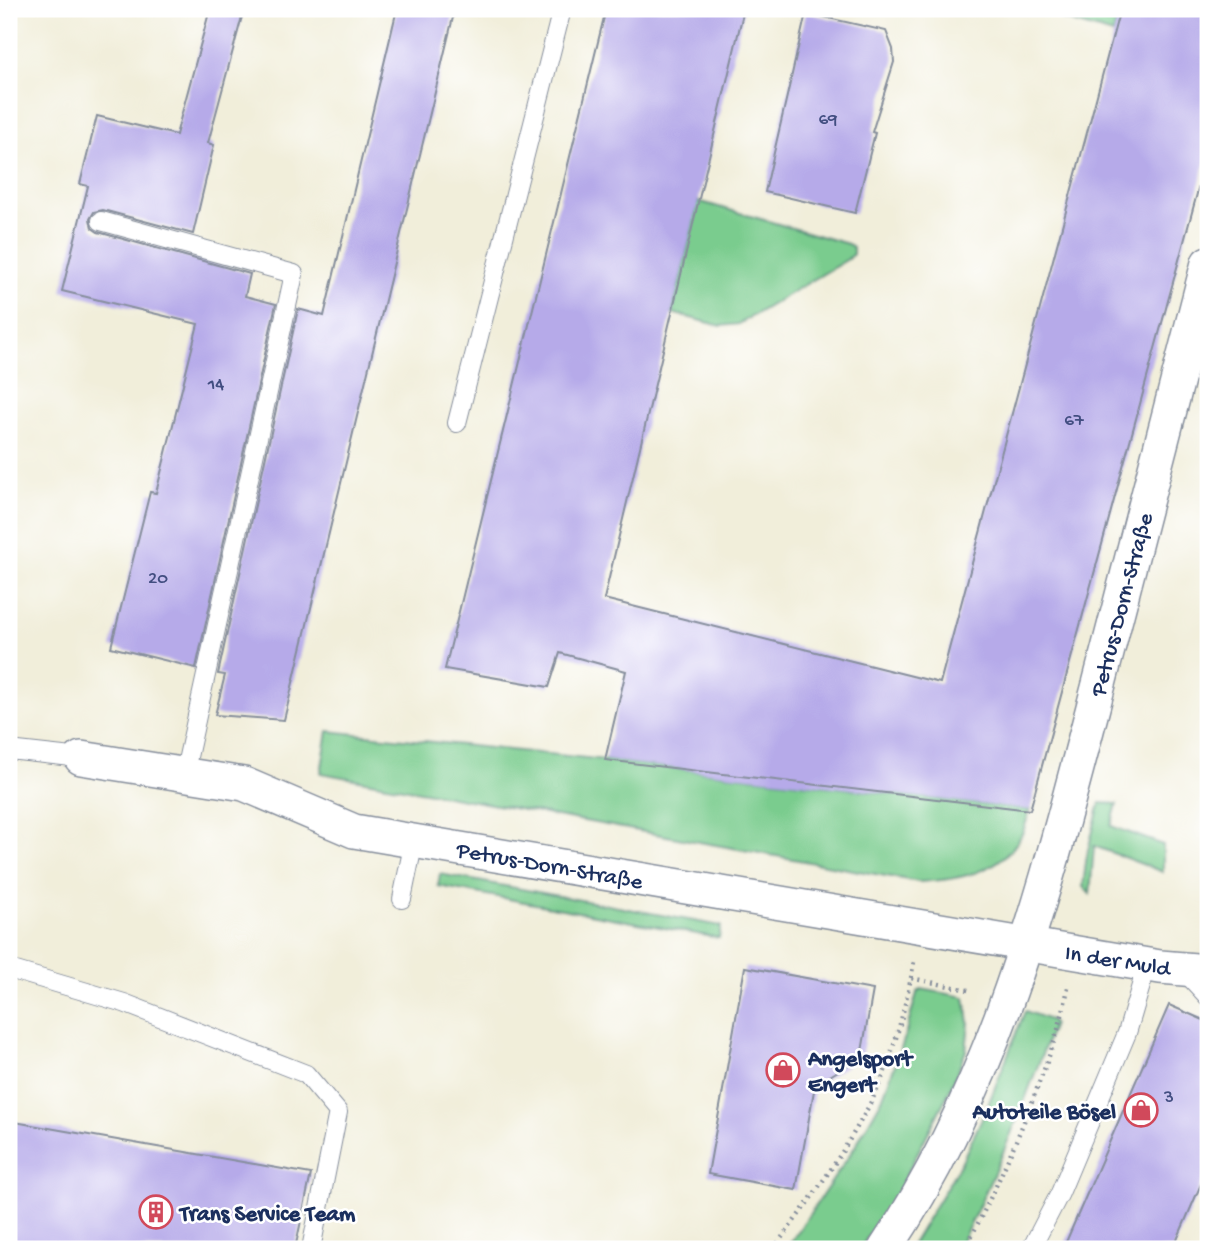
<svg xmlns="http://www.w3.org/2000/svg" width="1217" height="1258" font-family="'Gochi Hand',sans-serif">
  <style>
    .green { fill: #7acc8e; stroke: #4a7e76; stroke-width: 2 }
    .building { fill: #b6aae9 }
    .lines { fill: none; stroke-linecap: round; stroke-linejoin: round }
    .lane-casing { stroke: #868e9c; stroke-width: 20 }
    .street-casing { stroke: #868e9c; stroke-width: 36 }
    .path { stroke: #868e9c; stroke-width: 4.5; stroke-dasharray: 2 5; stroke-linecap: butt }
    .lane { stroke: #fff; stroke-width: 18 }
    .street { stroke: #fff; stroke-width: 33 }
    .labels { text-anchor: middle; stroke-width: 5; stroke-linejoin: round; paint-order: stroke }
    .number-label { font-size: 19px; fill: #424e81 }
    .street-label { font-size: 23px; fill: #1b2f5e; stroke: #fff }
    .poi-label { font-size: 23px; font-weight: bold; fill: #1b2f5e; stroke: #fff; text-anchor: start }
  </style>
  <rect width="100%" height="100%" fill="#fff"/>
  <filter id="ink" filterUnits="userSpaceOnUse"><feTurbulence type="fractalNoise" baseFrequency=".0143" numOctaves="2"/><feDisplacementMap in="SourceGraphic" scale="14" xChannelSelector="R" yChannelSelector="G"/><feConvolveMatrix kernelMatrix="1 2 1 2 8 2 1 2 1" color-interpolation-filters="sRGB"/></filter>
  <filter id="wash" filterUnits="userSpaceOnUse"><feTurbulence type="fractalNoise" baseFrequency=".00686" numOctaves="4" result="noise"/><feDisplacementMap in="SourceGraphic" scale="28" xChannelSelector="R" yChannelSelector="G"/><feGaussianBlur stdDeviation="1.57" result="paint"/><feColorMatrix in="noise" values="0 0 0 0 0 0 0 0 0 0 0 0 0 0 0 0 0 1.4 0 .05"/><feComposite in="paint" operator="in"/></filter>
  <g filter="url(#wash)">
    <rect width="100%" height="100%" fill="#f1eeda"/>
    <!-- green -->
    <g class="green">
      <polygon points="1050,9 1120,9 1113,34 1062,19"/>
      <polygon points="698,201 848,244 853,248 853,254 848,259 739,324 721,326 672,313"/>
      <path d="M 328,731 L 605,760 L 1030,810 C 1027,818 1025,828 1021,836 C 1001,873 957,880 919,882 L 321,773 Z"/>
      <polygon points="1100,803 1117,804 1111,826 1163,845 1163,872 1094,846 1090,894 1083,887 1087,854"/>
      <polygon points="440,874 721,926 719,938 438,886"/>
      <polygon points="921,989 965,997 969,1022 966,1051 948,1094 897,1193 860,1249 786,1249 853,1150 882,1099 903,1043 917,993"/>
      <path d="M 1025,1011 L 1050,1020 L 1053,1024 C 1026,1101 995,1176 958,1249 L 909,1249 L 961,1163 L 986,1110 Z"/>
    </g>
    <g id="blocks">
      <!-- building -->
      <g class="building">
        <polygon points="210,9 244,9 208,143 214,145 193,234 103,210 94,212 90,219 92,228 98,232 250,274 245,296 276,304 196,668 111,647 150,492 156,493 198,324 62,291 88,186 80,184 97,116 176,135"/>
        <polygon points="397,9 455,9 284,720 215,715 225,675 218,674 298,309 324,316"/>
        <polygon points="606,9 744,9 604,599 940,683 1120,9 1208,9 1208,153 1030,810 605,760 626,671 560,653 549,687 445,669"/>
        <polygon points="806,13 886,31 893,49 894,62 872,132 875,133 855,213 765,192"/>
        <polygon points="745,967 873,990 861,1057 815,1085 796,1190 708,1174"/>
        <polygon points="1169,1005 1208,1022 1208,1168 1173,1249 1063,1249"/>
        <polygon points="9,1121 311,1174 295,1249 9,1249"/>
      </g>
    </g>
  </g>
  <g filter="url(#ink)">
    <use href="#blocks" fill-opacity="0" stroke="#868e9c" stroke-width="2"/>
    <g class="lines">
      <defs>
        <g id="lane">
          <polyline points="101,221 294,274 184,775"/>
          <polyline points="457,423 562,9"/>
          <polyline points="9,750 81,758"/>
          <polyline points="402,899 414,841"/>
          <polyline points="9,969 124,1003 306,1074 338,1112 311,1249"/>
          <polyline points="1184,971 1208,997"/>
          <polyline points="1031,1249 1060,1193 1127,1033 1147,965"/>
        </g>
        <g id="street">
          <polyline points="81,758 244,784 354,831 1160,967 1208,971"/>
          <path d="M 885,1249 C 998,1081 1047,883 1098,688 C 1135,547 1171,405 1208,263"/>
        </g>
      </defs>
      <!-- lane casing -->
      <use href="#lane" class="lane-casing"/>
      <!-- street casing -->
      <use href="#street" class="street-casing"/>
      <!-- path -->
      <g class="path">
        <polyline points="911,978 914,962"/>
        <path d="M 773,1249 C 810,1201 846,1151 874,1096 C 892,1060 902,1018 911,978 L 973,991"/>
        <path d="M 965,1249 C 994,1193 1020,1135 1042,1075 C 1053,1046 1063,1018 1068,987"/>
      </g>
      <!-- lane -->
      <use href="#lane" class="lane"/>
      <!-- street -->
      <use href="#street" class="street"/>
    </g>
  </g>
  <!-- icons -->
  <defs>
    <symbol id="shop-ring" viewBox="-11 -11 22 22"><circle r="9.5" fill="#fff" stroke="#d1495b" stroke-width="1.5"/><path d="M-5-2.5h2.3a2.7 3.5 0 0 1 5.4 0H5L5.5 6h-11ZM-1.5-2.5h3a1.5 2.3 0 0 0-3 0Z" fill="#d1495b"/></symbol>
    <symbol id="building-ring" viewBox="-11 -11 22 22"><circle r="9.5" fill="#fff" stroke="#d1495b" stroke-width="1.5"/><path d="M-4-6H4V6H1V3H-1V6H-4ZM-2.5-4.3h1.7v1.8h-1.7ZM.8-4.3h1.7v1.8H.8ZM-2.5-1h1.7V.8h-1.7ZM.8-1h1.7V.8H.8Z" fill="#d1495b"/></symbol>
  </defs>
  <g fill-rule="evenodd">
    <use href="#shop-ring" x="764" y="1051" width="38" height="38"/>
    <use href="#shop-ring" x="1122" y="1091" width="38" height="38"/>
    <use href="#building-ring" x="137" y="1193" width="38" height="38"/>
  </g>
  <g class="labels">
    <!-- number labels -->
    <g class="number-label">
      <text x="828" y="124">69</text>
      <text x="216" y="389">14</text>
      <text x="1074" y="425">67</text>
      <text x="158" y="583">20</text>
      <text x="1169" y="1102">3</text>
    </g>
    <!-- street labels -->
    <g class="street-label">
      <text transform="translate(1120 604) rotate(-75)" y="8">Petrus-Dorn-Straße</text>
      <text transform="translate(550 864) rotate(10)" y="8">Petrus-Dorn-Straße</text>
      <text transform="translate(1118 959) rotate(9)" y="8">In der Muld</text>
    </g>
    <!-- poi labels -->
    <g class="poi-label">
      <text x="808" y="1065">Angelsport<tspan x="808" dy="26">Engert</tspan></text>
      <text x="1116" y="1118" text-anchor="end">Autoteile Bösel</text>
      <text x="180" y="1220">Trans Service Team</text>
    </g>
  </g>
  <!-- margin -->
  <rect width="1217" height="1258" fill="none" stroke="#fff" stroke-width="35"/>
</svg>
